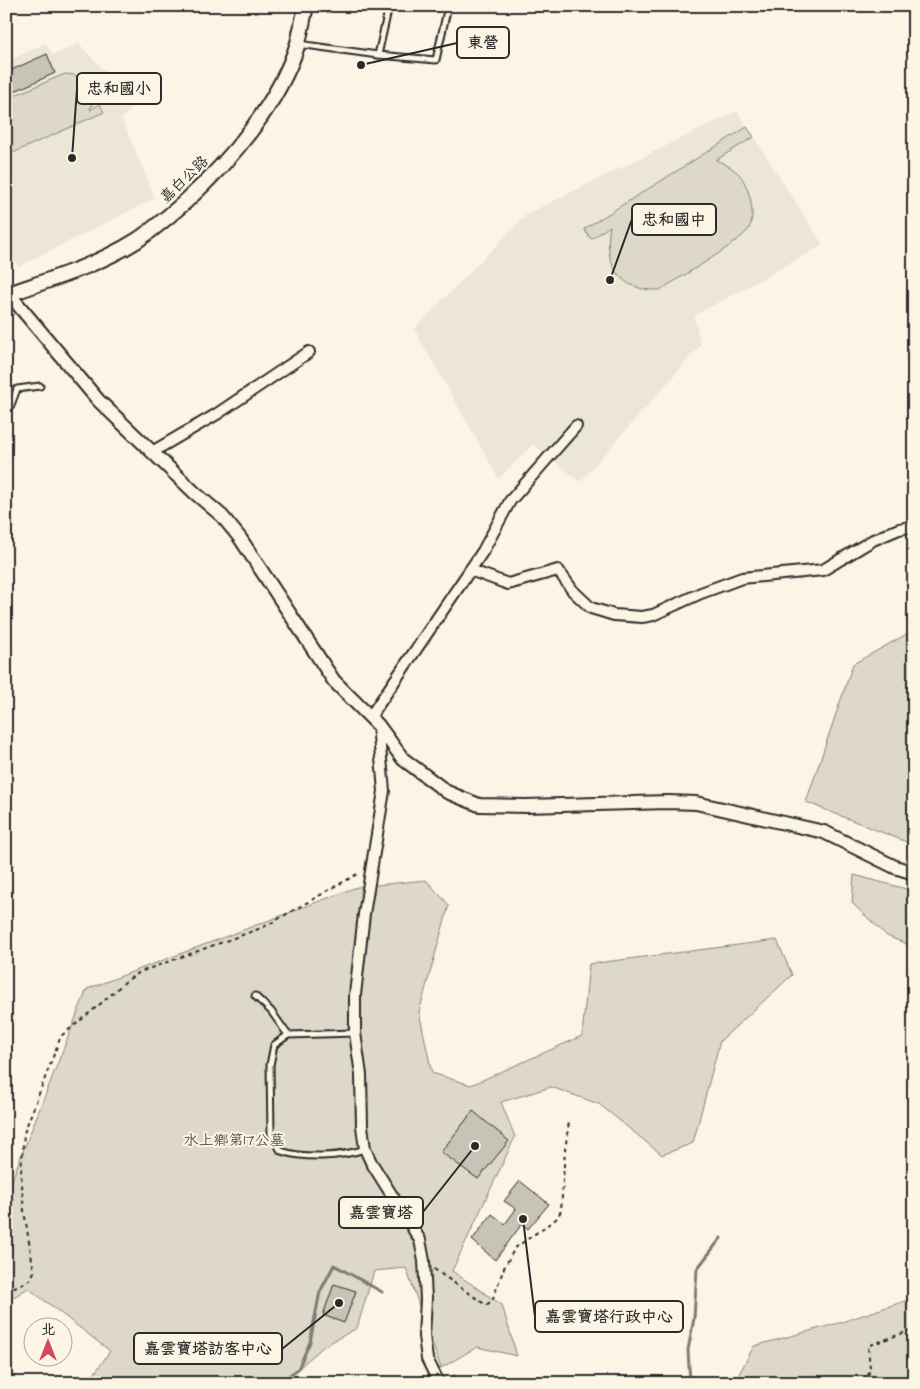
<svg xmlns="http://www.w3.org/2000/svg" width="920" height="1389" font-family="'Architects Daughter','LXGW WenKai TC',sans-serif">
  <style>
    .built { fill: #ece6d7 }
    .green { fill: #ded8ca; stroke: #84827a }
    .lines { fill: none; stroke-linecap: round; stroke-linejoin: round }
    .stream { stroke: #7d7b74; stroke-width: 3 }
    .building { fill: #c8c3b7; stroke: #2b2b2b }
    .service-casing { stroke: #2b2b2b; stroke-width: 9 }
    .minor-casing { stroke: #2b2b2b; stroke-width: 14 }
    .tertiary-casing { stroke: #2b2b2b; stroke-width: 16 }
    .secondary-casing { stroke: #2b2b2b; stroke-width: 18 }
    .path { stroke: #2b2b2b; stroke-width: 2; stroke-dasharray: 4 4; stroke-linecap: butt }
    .service { stroke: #fcf5e5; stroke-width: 5 }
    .minor { stroke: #fcf5e5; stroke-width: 10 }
    .tertiary { stroke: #fcf5e5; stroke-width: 12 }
    .secondary { stroke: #fcf5e5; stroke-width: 14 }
    .labels { text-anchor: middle; stroke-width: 4; stroke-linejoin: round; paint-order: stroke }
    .street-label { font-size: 15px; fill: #2b2b2b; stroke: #fcf5e5 }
    .park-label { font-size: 15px; fill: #585653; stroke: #fcf5e5 }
    .leader { fill: none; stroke: #2b2b2b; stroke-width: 2 }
    .callout-dot { fill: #2b2b2b; stroke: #fcf5e5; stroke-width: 2 }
    .callout { fill: #fcf5e5; stroke: #2b2b2b; stroke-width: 2 }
    .callout-label { font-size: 16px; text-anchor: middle; font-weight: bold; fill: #2b2b2b }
  </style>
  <rect width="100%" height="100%" fill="#fcf5e5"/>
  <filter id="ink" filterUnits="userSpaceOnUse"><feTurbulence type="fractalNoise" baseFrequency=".02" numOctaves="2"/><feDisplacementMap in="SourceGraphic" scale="10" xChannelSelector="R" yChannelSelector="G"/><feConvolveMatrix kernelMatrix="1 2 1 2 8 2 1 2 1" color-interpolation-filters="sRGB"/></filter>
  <g filter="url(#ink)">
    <!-- built -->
    <g class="built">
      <polygon points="46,43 53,55 79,44 135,103 122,119 155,198 18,267 6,244 6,62"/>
      <polygon points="737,111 823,245 694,316 701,345 580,482 533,444 499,479 414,329 527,214"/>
    </g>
    <!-- green -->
    <g class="green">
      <path d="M 65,74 C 88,75 99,87 90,110 L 100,104 L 104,112 L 6,156 L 6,99 Z"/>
      <path d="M 747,127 L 754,137 L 716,160 C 736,169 742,173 749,194 C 752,203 754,220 749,228 C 742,242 677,279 660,290 C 619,292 603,264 610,226 L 591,239 L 584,229 Z"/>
      <polygon points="914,630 914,845 806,802 853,664"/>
      <polygon points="854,875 914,891 914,947 887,936 852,903"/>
      <polygon points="426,880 449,905 419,1012 432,1073 471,1085 582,1036 589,964 777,940 792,975 720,1041 693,1143 662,1155 599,1104 551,1087 501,1102 515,1137 452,1271 502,1305 517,1356 477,1347 441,1368 406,1268 374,1271 357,1328 324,1346 282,1383 88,1383 110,1351 28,1288 6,1302 6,1198 16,1169 87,989 357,887"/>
      <polygon points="914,1298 914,1383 737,1383 739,1374 754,1346 839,1323"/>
    </g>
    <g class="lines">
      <!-- stream -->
      <g class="stream">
        <polyline points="454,1376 456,1383"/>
        <polyline points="279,1383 298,1369 310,1342 320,1292 334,1265 382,1292"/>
        <polyline points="690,1383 688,1350 694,1318 697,1269 721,1238"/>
      </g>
    </g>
    <!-- building -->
    <g class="building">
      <polygon points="47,54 55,73 6,95 6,67 9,71"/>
      <polygon points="473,1111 509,1141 478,1179 441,1152"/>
      <polygon points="520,1181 549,1204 528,1229 522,1224 495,1260 472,1240 492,1214 505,1224 516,1209 504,1201"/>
      <polygon points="334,1284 356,1291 344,1323 323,1315"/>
    </g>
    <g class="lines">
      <defs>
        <g id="service">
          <polyline points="298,44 378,55 389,6"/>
          <polyline points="378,55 436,60 448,6"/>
          <polyline points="6,406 11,405 17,389 40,386"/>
          <polyline points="255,996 271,1011 288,1035"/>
          <path d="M 355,1033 L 288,1035 L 274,1045 L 270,1065 L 271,1134 L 281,1151 C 305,1159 341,1157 365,1149"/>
        </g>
        <g id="minor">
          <polyline points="152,452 217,414 309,352"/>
          <polyline points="470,570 508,584 558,570 573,591 591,608 614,615 642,617 653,615 701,593 742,578 823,570 873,540 899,529 914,526"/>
          <polyline points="370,717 483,551 510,501 576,426"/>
          <polyline points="378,725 384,791 364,914 355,995 355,1033 361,1075 362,1126 365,1149 371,1162 420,1240 424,1261 426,1299 424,1336 427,1359 439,1383"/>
        </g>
        <polyline id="tertiary" points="9,294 98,400 195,493 222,516 240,538 334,681 378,725 403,759 447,792 479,805 526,806 668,802 696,803 824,832 895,867 914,873"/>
        <path id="secondary" d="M 6,295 C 51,279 96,266 136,241 C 153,230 169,216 184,203 C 230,161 279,104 298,43 C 301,31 303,19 306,6"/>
      </defs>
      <!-- service casing -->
      <use href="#service" class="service-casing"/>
      <!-- minor casing -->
      <use href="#minor" class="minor-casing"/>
      <!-- tertiary casing -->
      <use href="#tertiary" class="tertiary-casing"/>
      <!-- secondary casing -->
      <use href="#secondary" class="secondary-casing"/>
      <!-- path -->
      <g class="path">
        <polyline points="434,1269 486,1305 492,1301 504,1268 515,1248 556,1219 561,1211 565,1150 569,1122"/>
        <polyline points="6,1291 30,1280 34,1272 24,1211 21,1172 24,1133 61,1036 98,1006 126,981 140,972 264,927 359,873"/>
        <polyline points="866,1383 870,1369 868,1346 914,1329"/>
      </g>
      <!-- service -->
      <use href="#service" class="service"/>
      <!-- minor -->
      <use href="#minor" class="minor"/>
      <!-- tertiary -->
      <use href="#tertiary" class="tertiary"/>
      <!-- secondary -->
      <use href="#secondary" class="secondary"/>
    </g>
  </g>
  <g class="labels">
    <!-- street labels -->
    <g class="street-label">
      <text transform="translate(184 179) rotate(-44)" y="5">嘉白公路</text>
    </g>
    <!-- park labels -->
    <g class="park-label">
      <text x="234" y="1145">水上鄉第17公墓</text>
    </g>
  </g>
  <!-- callouts -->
  <path class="leader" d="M361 65L457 43M72 158L77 89M610 280L632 219M475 1146L423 1212M523 1219L535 1317M339 1303L282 1349"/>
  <g class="callout-dot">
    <circle cx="361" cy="65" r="5"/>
    <circle cx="72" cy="158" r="5"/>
    <circle cx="610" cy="280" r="5"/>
    <circle cx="475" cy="1146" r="5"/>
    <circle cx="523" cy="1219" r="5"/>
    <circle cx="339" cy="1303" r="5"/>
  </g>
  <g class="callout">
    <rect x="457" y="27" width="52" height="31" rx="5"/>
    <rect x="77" y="73" width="84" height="31" rx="5"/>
    <rect x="632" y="204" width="84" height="31" rx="5"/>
    <rect x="339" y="1197" width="84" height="31" rx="5"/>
    <rect x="535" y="1301" width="148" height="31" rx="5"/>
    <rect x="134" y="1333" width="148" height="31" rx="5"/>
  </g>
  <g class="callout-label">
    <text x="483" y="48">東營</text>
    <text x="119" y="94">忠和國小</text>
    <text x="674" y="225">忠和國中</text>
    <text x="381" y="1218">嘉雲寶塔</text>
    <text x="609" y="1322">嘉雲寶塔行政中心</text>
    <text x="208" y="1354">嘉雲寶塔訪客中心</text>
  </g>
  <!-- margin -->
  <rect width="920" height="1389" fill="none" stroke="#fcf5e5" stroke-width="25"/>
  <rect x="12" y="12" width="895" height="1364" fill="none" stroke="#2b2b2b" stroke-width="2" filter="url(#ink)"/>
  <!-- north arrow -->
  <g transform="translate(48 1342)"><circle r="24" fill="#fcf5e5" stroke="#a8a49b"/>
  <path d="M0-4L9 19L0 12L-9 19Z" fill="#d1495b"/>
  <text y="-8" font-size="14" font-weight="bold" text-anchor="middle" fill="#2b2b2b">北</text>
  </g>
</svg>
